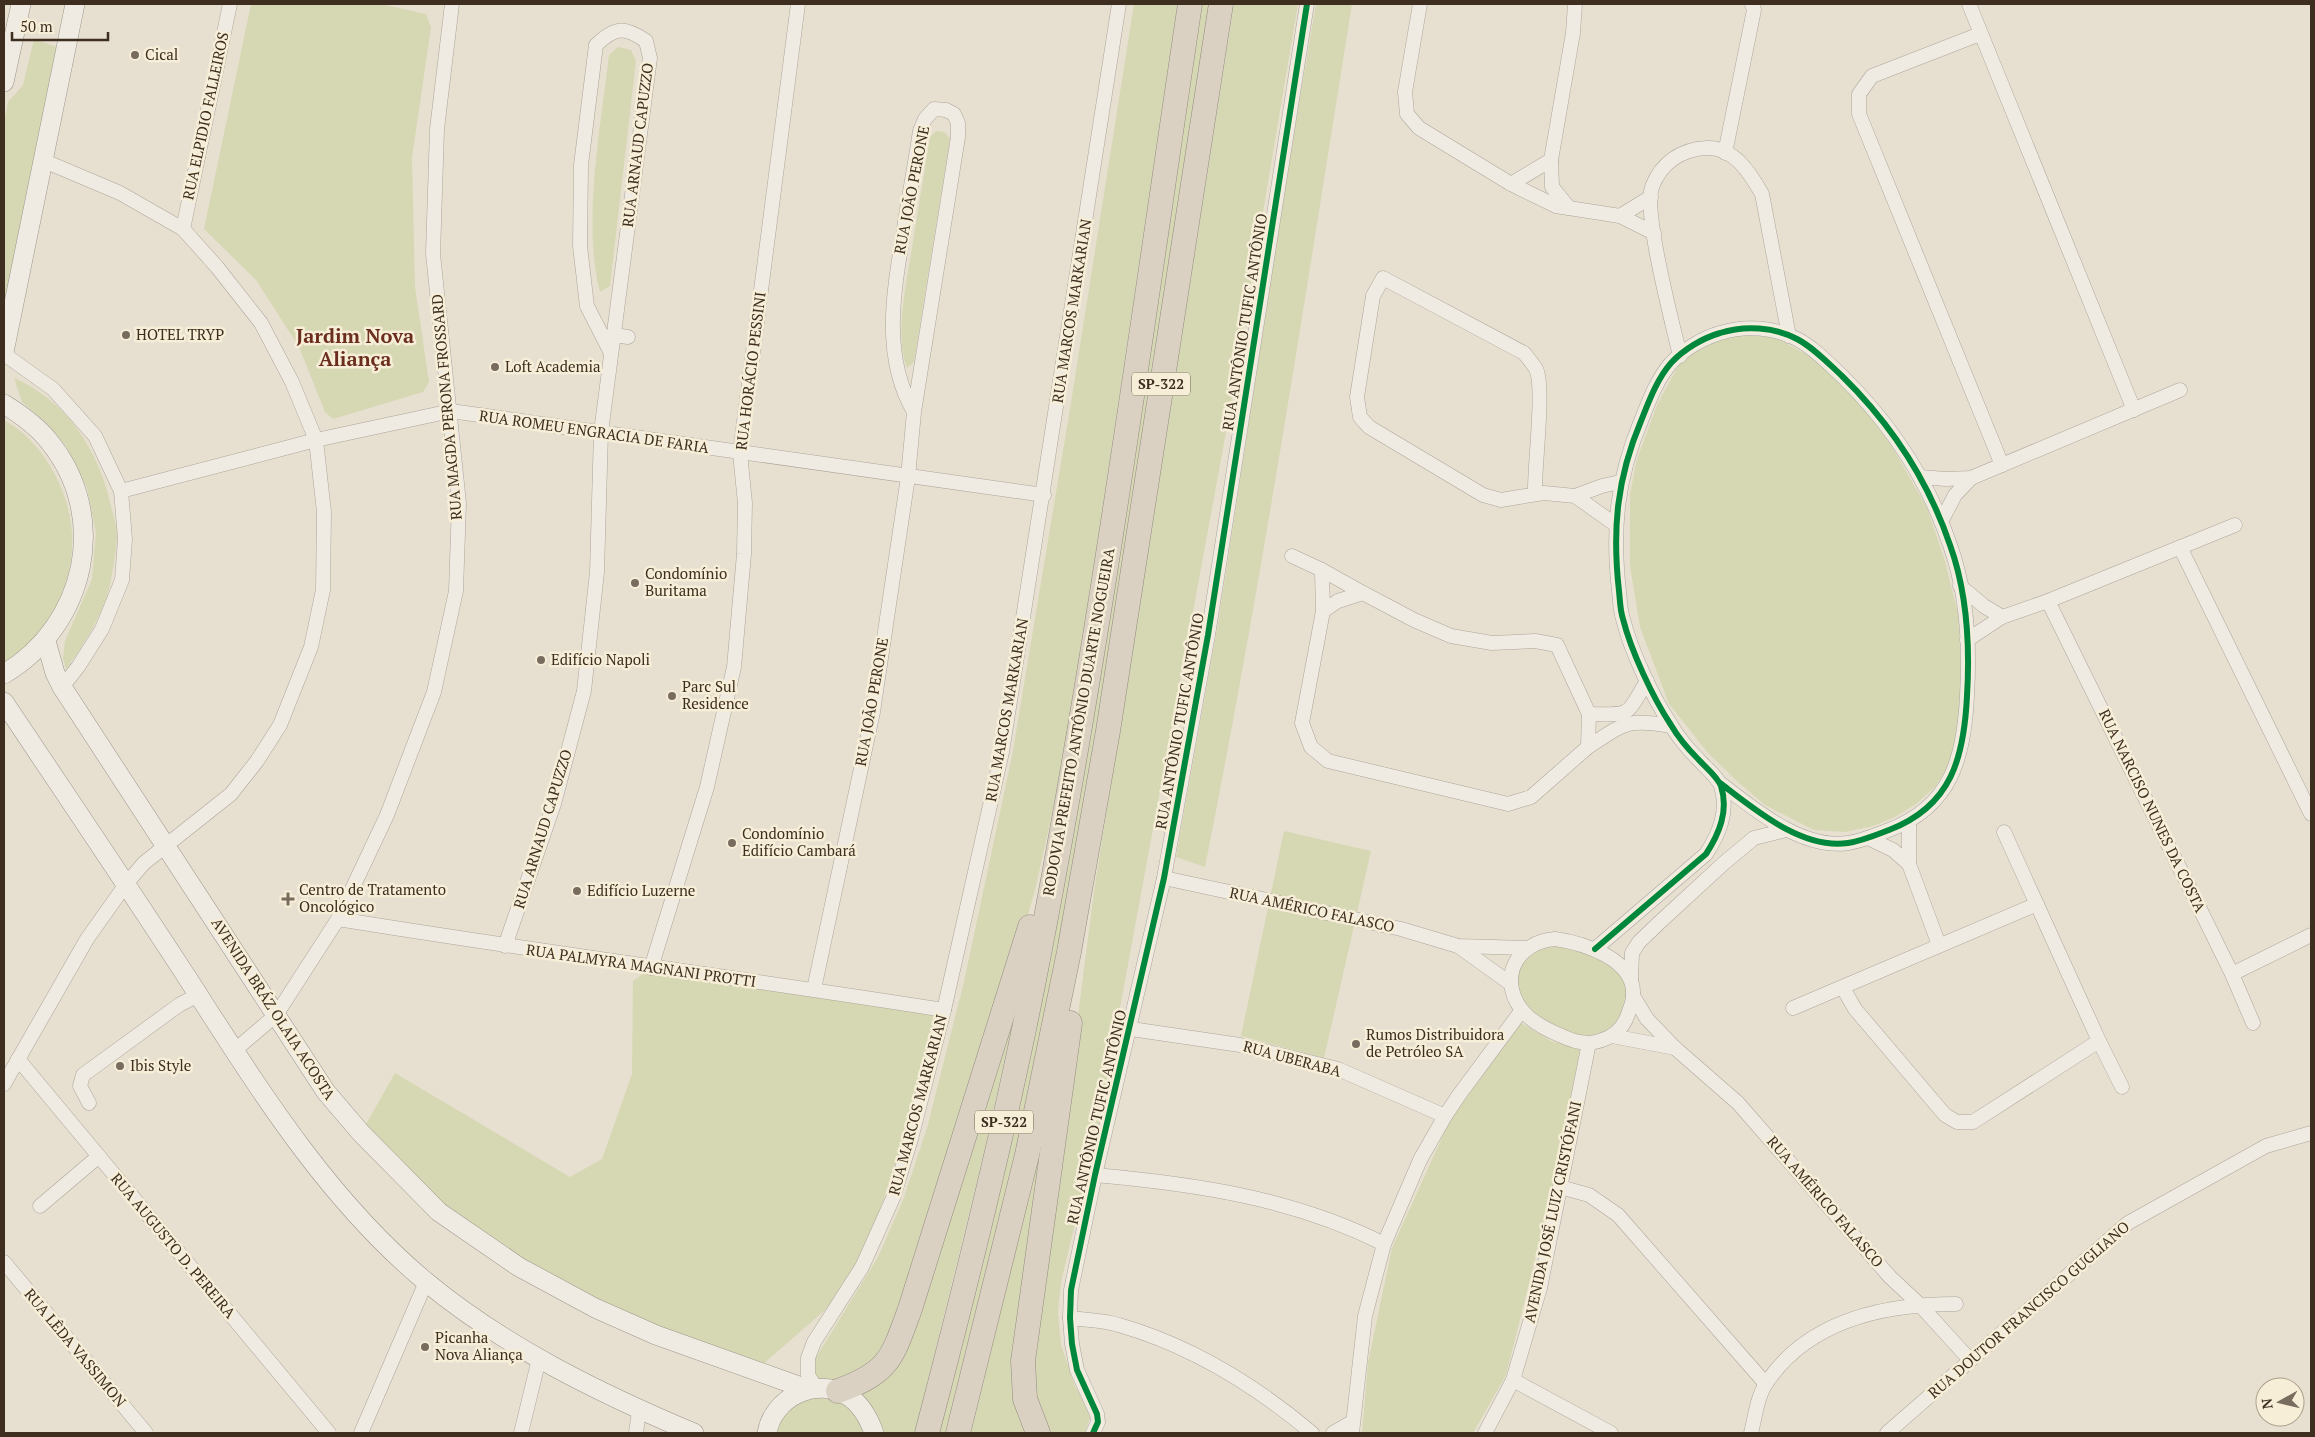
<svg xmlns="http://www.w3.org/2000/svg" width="2315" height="1437" font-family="'PT Serif',serif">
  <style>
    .green { fill: #d6d7b3 }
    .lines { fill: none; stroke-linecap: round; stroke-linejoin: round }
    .minor-casing { stroke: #ada599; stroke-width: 15 }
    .secondary-casing { stroke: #9c958a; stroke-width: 20 }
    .motorway-casing { stroke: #928b80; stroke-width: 25 }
    .minor { stroke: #efebe3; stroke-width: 14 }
    .secondary { stroke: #efebe3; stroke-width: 19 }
    .motorway { stroke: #dad1c2; stroke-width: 24 }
    .cycleway-casing { stroke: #f7eed8; stroke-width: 9 }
    .cycleway { stroke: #00873e; stroke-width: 6 }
    .poi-dot { fill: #786c5e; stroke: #f7eed8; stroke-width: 2 }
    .labels { text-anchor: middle; stroke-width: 5; stroke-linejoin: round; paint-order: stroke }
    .shield { fill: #f7eed8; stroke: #756857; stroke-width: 1 }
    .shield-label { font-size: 14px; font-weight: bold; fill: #3d2e20 }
    .poi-label { font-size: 15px; fill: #3d2e20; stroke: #f7eed8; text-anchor: start }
    .street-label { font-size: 15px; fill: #3d2e20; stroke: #f7eed8 }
    .district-label { font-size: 20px; font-weight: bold; fill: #6b2e1e; stroke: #f7eed8 }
  </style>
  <rect width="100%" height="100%" fill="#e7e0d1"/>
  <!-- green -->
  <g class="green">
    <polygon points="251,4 381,4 426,14 431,27 412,158 415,287 429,382 423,392 333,419 325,412 299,347 256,280 204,229"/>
    <polygon points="1134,4 1178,4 1084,632 1064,758 1047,837 1035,890 1005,995 888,1350 840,1383 820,1379 814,1374 815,1359 878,1257 903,1200 927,1128 964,982 1012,756 1069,415"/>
    <polygon points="1202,4 1212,4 1119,622 1034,1086 949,1433 938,1433 1138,425"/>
    <polygon points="1234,4 1298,4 1225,438 1097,1133 1061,1282 1058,1313 1061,1345 1075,1386 1088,1409 1090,1418 1085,1433 1046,1433 1030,1388 1094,891"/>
    <path d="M 1316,4 L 1352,4 C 1306,292 1262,581 1205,867 L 1176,857 L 1219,618 L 1285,187 Z"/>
    <polygon points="34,39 57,47 4,308 4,123 8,102 23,85"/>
    <path d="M 618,47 L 631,50 L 636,61 L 610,286 L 600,292 C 582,225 601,124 609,55 Z"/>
    <path d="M 936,131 L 944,132 L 950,138 L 914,362 L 907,368 C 894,334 907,282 912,247 C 918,210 924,174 930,137 Z"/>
    <polygon points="1737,334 1777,338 1816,360 1878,422 1927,508 1945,561 1958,614 1961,665 1960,719 1950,764 1935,787 1916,804 1895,817 1873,826 1845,832 1814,830 1765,805 1739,783 1708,753 1669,704 1640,627 1630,566 1630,494 1637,459 1657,405 1678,366 1699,348"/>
    <path d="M 14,378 C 67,401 99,451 111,506 C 113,514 116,524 117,532 C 117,548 113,569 110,585 C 105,611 82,648 66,669 L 63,659 L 65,641 L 92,579 L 96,533 L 87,488 L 66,446 L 44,421 L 22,402 Z"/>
    <path d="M 4,420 C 24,431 40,448 51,468 C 93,536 70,621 4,663 Z"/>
    <polygon points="1284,831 1371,851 1324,1058 1241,1036"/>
    <polygon points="1542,943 1597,953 1627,980 1630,995 1623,1020 1609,1034 1590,1039 1552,1028 1525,1009 1516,981 1521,958"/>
    <polygon points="651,968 944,1010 862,1267 825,1310 755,1371 656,1335 439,1212 361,1133 395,1073 570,1177 602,1159 632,1074 633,981"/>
    <polygon points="1013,1022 979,1173 915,1433 881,1433 858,1397 865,1387 877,1380"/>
    <polygon points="1521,1023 1551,1041 1580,1049 1551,1196 1506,1375 1473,1433 1362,1433 1368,1363 1392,1248 1450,1120"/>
    <polygon points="1056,1082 1014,1396 1017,1413 1025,1433 1030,1433 971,1433"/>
    <path d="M 813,1398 C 843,1398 853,1406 865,1433 L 776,1433 C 781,1414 795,1404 813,1398 Z"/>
  </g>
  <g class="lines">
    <defs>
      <g id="minor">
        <polyline points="1420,4 1405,92 1407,114 1419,128 1511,184 1556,206 1620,216 1654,233"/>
        <polyline points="1969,4 2134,410"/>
        <polyline points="1980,34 1872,76 1859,94 1859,114 2002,465"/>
        <polyline points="1725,153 1754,10 1752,4"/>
        <polyline points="1511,184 1551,160"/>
        <polyline points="1569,208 1552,187 1551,160 1573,33 1575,4"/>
        <polyline points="1620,216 1651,197"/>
        <polyline points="183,229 230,4"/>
        <polyline points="614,335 628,337"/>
        <polyline points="4,354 53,389 95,436 121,491 125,539 122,580 102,629 78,667 62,687"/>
        <path d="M 1680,356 C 1673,325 1643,213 1652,187 C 1661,163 1681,149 1707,148 C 1734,147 1750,173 1762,194 L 1789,336"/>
        <polyline points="1920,477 1946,479 1971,478 2180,390"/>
        <polyline points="121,491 316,440 451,411 1044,495"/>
        <path d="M 1535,494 C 1534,468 1545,387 1536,369 C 1533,364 1528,358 1524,353 L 1383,278 L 1373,296 L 1357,397 L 1360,417 L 1369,427 L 1483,495 L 1501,500 L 1544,493 L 1575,496 L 1616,525"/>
        <polyline points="1575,496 1602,486 1620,482"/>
        <polyline points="1941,522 1955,495 1971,478"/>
        <polyline points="2180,547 2311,814"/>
        <polyline points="1292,556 1322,570 1363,593"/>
        <polyline points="1322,570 1323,611 1302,723 1311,747 1328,761 1508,804 1531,797 1588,747 1589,714 1557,645 1535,641 1492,643 1451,636 1414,620 1363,593 1338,601 1323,611"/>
        <polyline points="1960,586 1984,606 2002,617"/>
        <polyline points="2048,601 2232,974 2253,1023"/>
        <polyline points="1967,640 2002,617 2048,601 2235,525"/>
        <path d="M 1589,714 C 1632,715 1625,717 1647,681"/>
        <path d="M 1588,747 C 1625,723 1627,718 1671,726"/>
        <polyline points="1909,823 1909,864 1939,945"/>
        <polyline points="2004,832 2099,1041 2122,1087"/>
        <polyline points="1868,838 1893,850 1909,864"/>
        <polyline points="1164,878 1401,929 1458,946 1526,948"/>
        <path d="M 338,919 C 540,952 742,978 944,1010"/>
        <path d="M 1555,939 C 1583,943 1636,959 1633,996 C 1633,1002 1630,1009 1628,1014 C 1623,1030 1610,1039 1595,1042 C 1584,1044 1572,1041 1562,1036 C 1547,1030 1531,1022 1521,1009 C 1498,977 1517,942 1555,939 Z"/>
        <path d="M 505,946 L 554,804 L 584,691 L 597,572 L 601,432 L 650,58 L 646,41 C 624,26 615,27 596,45 L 581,165 L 580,246 L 587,306 L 611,353"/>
        <polyline points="1458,946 1511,984"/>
        <path d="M 1595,949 L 1706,854 C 1719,834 1729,811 1721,786 C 1717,776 1705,767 1698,759 C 1688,749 1678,737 1671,725 C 1653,698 1631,651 1623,619 C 1620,610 1620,600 1619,591 C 1612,529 1617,478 1641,421 C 1649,401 1657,379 1671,363 C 1684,349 1703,338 1720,333 C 1745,325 1774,327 1797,339 C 1814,348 1828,363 1842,376 C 1891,424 1928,480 1950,545 C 1967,592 1970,647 1967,696 C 1964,757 1952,806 1889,830 C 1876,835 1862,841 1848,843 C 1802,850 1754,809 1720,783"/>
        <polyline points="651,968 707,787 734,667 744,554 745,503 740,453 798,4"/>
        <polyline points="2232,974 2311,935"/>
        <polyline points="1631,979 1632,953 1639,942 1661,921 1724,863 1754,838 1786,830"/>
        <polyline points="1843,988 1855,1009 1945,1115 1957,1122 1973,1122 2099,1041"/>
        <path d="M 814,989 L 873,712 L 908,477 L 914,412 L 958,137 L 958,123 L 954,114 L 946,110 L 934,109 L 925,119 L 920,131 C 915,164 909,196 904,229 C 894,290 881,355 914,412"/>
        <polyline points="1633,996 1647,1019 1675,1048 1738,1103 1890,1277 1919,1304 1970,1360"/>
        <polyline points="1793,1008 2037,904"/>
        <polyline points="1131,1029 1240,1045 1338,1069 1445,1116"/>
        <polyline points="1612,1036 1675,1048"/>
        <polyline points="234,1051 276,1015 338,919 387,815 434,692 456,591 459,503 433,254 437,129 452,4"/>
        <polyline points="18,1059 329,1433"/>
        <polyline points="4,1084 87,939 126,884 144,863 231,794 257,761 280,725 311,647 323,590 324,512 316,440 292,382 261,323 217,267 183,229 120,193 42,160"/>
        <polyline points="89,1103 80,1086 83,1075 179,1005 198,995"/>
        <path d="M 1095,1175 C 1195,1184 1293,1198 1384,1244"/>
        <polyline points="1560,1187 1589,1195 1618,1215 1765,1383"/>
        <polyline points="40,1206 99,1156"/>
        <polyline points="4,1262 146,1433"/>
        <path d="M 1070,1318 C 1086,1320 1104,1320 1119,1325 C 1192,1346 1255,1385 1312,1433"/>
        <polyline points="1513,1380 1611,1433"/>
        <polyline points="816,1388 808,1375 808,1358 814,1342 862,1267 893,1198 911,1139 944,1010 1002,752 1119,4"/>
        <polyline points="361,1433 426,1282"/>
        <polyline points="521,1433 539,1359"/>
        <polyline points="636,1433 639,1411"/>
        <polyline points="1093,1433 1098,1422 1097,1414 1077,1370 1072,1344 1070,1318 1071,1290 1095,1175 1164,878 1208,635 1307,4"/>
        <polyline points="1333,1433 1352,1422"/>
        <polyline points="1352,1433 1365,1316 1384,1244 1420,1160 1445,1116 1459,1095 1522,1010"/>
        <polyline points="1485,1433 1513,1380 1540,1288 1589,1043"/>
        <path d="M 1751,1433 C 1755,1418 1757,1396 1767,1382 C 1809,1320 1885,1304 1956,1304"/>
        <polyline points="1887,1433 2128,1223 2266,1146 2311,1133"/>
      </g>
      <g id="secondary">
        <polyline points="4,82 21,4"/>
        <polyline points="4,352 75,4"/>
        <path d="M 4,404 C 20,414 36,425 48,440 C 111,516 86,625 4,674"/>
        <polyline points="46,641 55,673 62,687 326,1092 361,1133 439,1212 519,1267 595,1308 656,1335 807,1389"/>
        <path d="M 4,702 C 66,795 129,888 190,982 C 259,1089 326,1198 425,1281 C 503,1346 601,1394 694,1433"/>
        <path d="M 767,1433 C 773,1397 817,1376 848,1396 C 861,1404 869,1419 874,1433"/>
      </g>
      <g id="motorway">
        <path d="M 838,1391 C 890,1372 892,1358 910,1309 L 1030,927"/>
        <path d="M 927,1433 C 966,1285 1003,1136 1033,985 C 1097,660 1141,331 1190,4"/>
        <polyline points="958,1433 1027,1155 1069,952 1108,731 1221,4"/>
        <polyline points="1038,1433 1025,1399 1023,1361 1070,1023"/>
      </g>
    </defs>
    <!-- minor casing -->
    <use href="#minor" class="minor-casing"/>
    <!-- secondary casing -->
    <use href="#secondary" class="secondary-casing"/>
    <!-- motorway casing -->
    <use href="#motorway" class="motorway-casing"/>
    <!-- minor -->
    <use href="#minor" class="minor"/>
    <!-- secondary -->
    <use href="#secondary" class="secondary"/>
    <!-- motorway -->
    <use href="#motorway" class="motorway"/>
    <defs>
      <g id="cycleway">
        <path d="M 1595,949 L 1706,854 C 1719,834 1729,811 1721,786 C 1717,776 1705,767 1698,759 C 1688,749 1678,737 1671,725 C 1653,698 1631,651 1623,619 C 1620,610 1620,600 1619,591 C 1612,529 1617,478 1641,421 C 1649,401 1657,379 1671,363 C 1684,349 1703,338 1720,333 C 1745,325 1774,327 1797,339 C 1814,348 1828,363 1842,376 C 1891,424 1928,480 1950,545 C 1967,592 1970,647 1967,696 C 1964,757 1952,806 1889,830 C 1876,835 1862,841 1848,843 C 1802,850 1754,809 1720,783"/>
        <polyline points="1093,1433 1098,1422 1097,1414 1077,1370 1072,1344 1070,1318 1071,1290 1095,1175 1164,878 1208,635 1307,4"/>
      </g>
    </defs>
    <!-- cycleway casing -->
    <use href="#cycleway" class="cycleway-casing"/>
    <!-- cycleway -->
    <use href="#cycleway" class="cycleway"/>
  </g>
  <!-- markers -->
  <g class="poi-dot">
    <circle cx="135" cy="55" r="5"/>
    <circle cx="126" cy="335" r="5"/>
    <circle cx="495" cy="367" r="5"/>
    <circle cx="635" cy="583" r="5"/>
    <circle cx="541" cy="660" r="5"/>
    <circle cx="672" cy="696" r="5"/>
    <circle cx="732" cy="843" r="5"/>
    <circle cx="577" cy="891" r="5"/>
    <path d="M285.5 891.5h5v5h5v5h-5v5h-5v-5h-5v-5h5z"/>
    <circle cx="1356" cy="1044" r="5"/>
    <circle cx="120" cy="1066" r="5"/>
    <circle cx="425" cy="1347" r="5"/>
  </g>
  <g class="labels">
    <!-- shield labels -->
    <g class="shield">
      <rect x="1132" y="372.5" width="58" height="23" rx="4"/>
      <rect x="975" y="1110.5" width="58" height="23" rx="4"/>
    </g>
    <g class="shield-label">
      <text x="1161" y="389">SP-322</text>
      <text x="1004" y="1127">SP-322</text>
    </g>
    <!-- poi labels -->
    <g class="poi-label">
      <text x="145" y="60">Cical</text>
      <text x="136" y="340">HOTEL TRYP</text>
      <text x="505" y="372">Loft Academia</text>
      <text x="645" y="579">Condomínio<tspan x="645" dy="17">Buritama</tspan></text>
      <text x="551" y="665">Edifício Napoli</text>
      <text x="682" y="692">Parc Sul<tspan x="682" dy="17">Residence</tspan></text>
      <text x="742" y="839">Condomínio<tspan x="742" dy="17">Edifício Cambará</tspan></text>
      <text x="299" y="895">Centro de Tratamento<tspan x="299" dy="17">Oncológico</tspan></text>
      <text x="587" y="896">Edifício Luzerne</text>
      <text x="1366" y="1040">Rumos Distribuidora<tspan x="1366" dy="17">de Petróleo SA</tspan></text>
      <text x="130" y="1071">Ibis Style</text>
      <text x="435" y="1343">Picanha<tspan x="435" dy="17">Nova Aliança</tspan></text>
    </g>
    <!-- street labels -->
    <g class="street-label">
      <text transform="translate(206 116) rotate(-78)" y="5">RUA ELPIDIO FALLEIROS</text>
      <text transform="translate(638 145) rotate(-83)" y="5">RUA ARNAUD CAPUZZO</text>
      <text transform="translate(912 190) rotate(-79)" y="5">RUA JOÃO PERONE</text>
      <text transform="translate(1072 311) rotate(-81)" y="5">RUA MARCOS MARKARIAN</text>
      <text transform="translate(1245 322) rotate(-81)" y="5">RUA ANTÔNIO TUFIC ANTÔNIO</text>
      <text transform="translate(751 371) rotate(-83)" y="5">RUA HORÁCIO PESSINI</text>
      <text transform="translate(447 407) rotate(-95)" y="5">RUA MAGDA PERONA FROSSARD</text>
      <text transform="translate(594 432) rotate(8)" y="5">RUA ROMEU ENGRACIA DE FARIA</text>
      <text transform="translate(872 702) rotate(-80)" y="5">RUA JOÃO PERONE</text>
      <text transform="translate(1007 710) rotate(-80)" y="5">RUA MARCOS MARKARIAN</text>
      <text transform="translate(1180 721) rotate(-80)" y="5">RUA ANTÔNIO TUFIC ANTÔNIO</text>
      <text transform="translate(1079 722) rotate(-80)" y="5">RODOVIA PREFEITO ANTÔNIO DUARTE NOGUEIRA</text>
      <text transform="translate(2152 811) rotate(64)" y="5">RUA NARCISO NUNES DA COSTA</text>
      <text transform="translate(543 829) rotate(-73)" y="5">RUA ARNAUD CAPUZZO</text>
      <text transform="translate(1312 910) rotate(12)" y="5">RUA AMÉRICO FALASCO</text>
      <text transform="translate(641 966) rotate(8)" y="5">RUA PALMYRA MAGNANI PROTTI</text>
      <text transform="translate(273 1009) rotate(57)" y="5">AVENIDA BRÁZ OLAIA ACOSTA</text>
      <text transform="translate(1292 1059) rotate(15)" y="5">RUA UBERABA</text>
      <text transform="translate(918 1105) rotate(-75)" y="5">RUA MARCOS MARKARIAN</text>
      <text transform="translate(1097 1117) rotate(-77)" y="5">RUA ANTÔNIO TUFIC ANTÔNIO</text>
      <text transform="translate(1825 1202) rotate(49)" y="5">RUA AMÉRICO FALASCO</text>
      <text transform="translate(1553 1212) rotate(-78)" y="5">AVENIDA JOSÉ LUIZ CRISTÓFANI</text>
      <text transform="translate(173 1246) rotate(50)" y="5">RUA AUGUSTO D. PEREIRA</text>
      <text transform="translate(2029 1310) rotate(-41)" y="5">RUA DOUTOR FRANCISCO GUGLIANO</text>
      <text transform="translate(75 1348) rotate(50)" y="5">RUA LÊDA VASSIMON</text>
    </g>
    <!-- district labels -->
    <g class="district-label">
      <text x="355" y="343">Jardim Nova<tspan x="355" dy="23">Aliança</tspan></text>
    </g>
  </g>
  <!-- border -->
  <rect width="2315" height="1437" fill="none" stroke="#3d2e20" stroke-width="10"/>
  <!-- north arrow -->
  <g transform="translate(2280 1402) rotate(262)"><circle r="24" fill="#f7eed8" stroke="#ada18e"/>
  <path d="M0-4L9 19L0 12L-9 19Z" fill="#786c5e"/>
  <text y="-8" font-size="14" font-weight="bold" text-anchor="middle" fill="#3d2e20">N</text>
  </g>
  <!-- scale -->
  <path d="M12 32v8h96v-8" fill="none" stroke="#3d2e20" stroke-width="2.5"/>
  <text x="20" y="32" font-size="15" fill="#3d2e20" stroke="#f7eed8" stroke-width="4" paint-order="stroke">50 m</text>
</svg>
